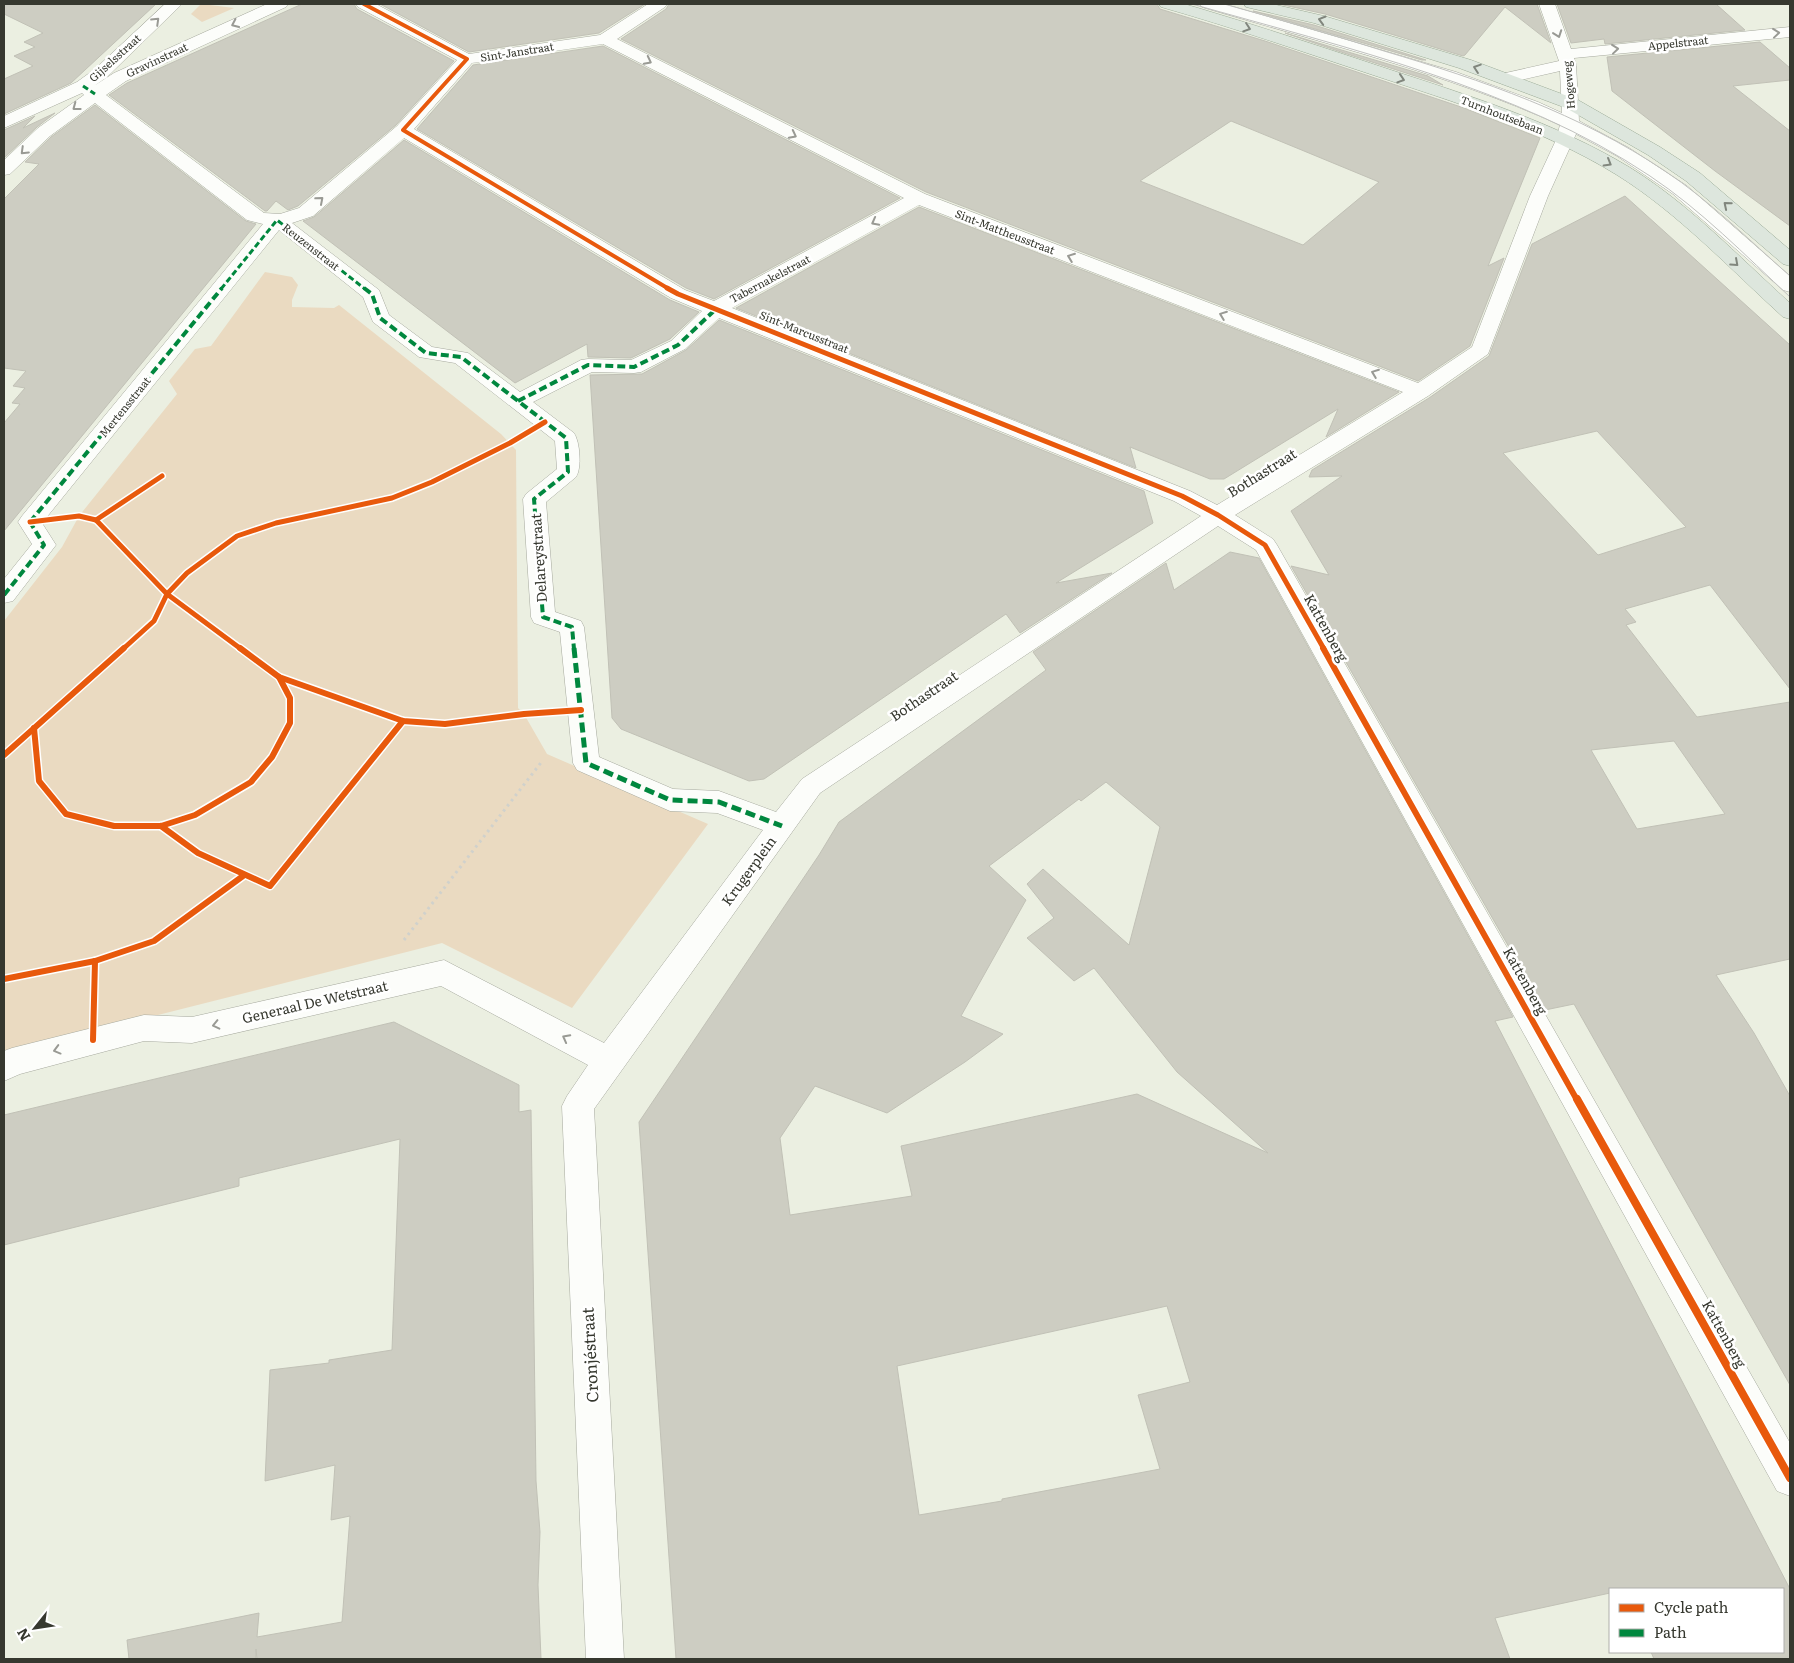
<svg xmlns="http://www.w3.org/2000/svg" width="1794" height="1663" font-family="Literata,serif">
  <style>
    .green { fill: #eadac1 }
    .building { fill: #cdcdc2; stroke: #c1c1b6; fill-rule: evenodd }
    .lines { fill: none; stroke-linecap: round; stroke-linejoin: round }
    .minor-casing { stroke: #a6a99e; stroke-width: 1 }
    .major-casing { stroke: #9bab97; stroke-width: 1 }
    .path { stroke: #d0d1cc; stroke-width: 3; stroke-dasharray: 2.5 4; stroke-linecap: butt }
    .minor { fill: #fcfdfa; fill-rule: evenodd }
    .major { fill: #dde6dd; fill-rule: evenodd }
    .tram { stroke: #c0c1be; stroke-width: 1 }
    .quiet-far2 { stroke: #00873e; stroke-width: 3; stroke-dasharray: 6 3; stroke-linecap: butt }
    .quiet-far1 { stroke: #00873e; stroke-width: 4; stroke-dasharray: 8 4; stroke-linecap: butt }
    .quiet { stroke: #00873e; stroke-width: 5; stroke-dasharray: 10 5; stroke-linecap: butt }
    .cycleway-far3-casing { stroke: #fff; stroke-width: 5.5 }
    .cycleway-far2-casing { stroke: #fff; stroke-width: 8 }
    .cycleway-far1-casing { stroke: #fff; stroke-width: 9 }
    .cycleway-casing { stroke: #fff; stroke-width: 11 }
    .cycleway-far3 { stroke: #e8590c; stroke-width: 4 }
    .cycleway-far2 { stroke: #e8590c; stroke-width: 5 }
    .cycleway-far1 { stroke: #e8590c; stroke-width: 6 }
    .cycleway { stroke: #e8590c; stroke-width: 8 }
    .oneway { stroke: #81867d }
    .oneway2 { stroke: #999a94 }
    .labels { text-anchor: middle; stroke-width: 5; stroke-linejoin: round; paint-order: stroke }
    .far-street-label { font-size: 11px; fill: #36382f; stroke: #fff }
    .street-label { font-size: 14px; fill: #36382f; stroke: #fff }
    .near-street-label { font-size: 16px; fill: #36382f; stroke: #fff }
  </style>
  <rect width="100%" height="100%" fill="#ebefe1"/>
  <!-- green -->
  <g class="green">
    <polygon points="201,4 202,4 234,8 202,22 191,14"/>
    <polygon points="265,272 292,277 298,285 292,300 292,307 334,308 339,305 501,434 516,450 518,708 524,714 547,754 708,824 572,1008 442,943 4,1054 4,621 62,547 79,516 177,394 169,381 195,349 211,346"/>
  </g>
  <!-- building -->
  <g class="building">
    <polygon points="4,4 156,4 71,83 4,114 4,79 33,66 14,56 35,47 24,42 43,33 4,14"/>
    <polygon points="302,4 354,4 357,9 454,61 396,125 298,206 288,210 276,201 267,211 265,211 109,95 127,83"/>
    <polygon points="380,4 645,4 599,33 469,52"/>
    <path d="M 669,4 L 1157,4 L 1160,9 L 1265,41 L 1464,108 L 1540,138 L 1488,266 L 1504,258 L 1470,346 L 1418,381 L 926,192 L 621,39 L 666,9 ZM 1231,121 L 1304,151 L 1379,182 L 1303,245 L 1140,181 Z"/>
    <polygon points="1279,4 1537,4 1551,43 1505,7 1465,55 1463,56 1325,14"/>
    <polygon points="1557,4 1716,4 1745,30 1605,44 1604,39 1571,43"/>
    <polygon points="1253,11 1314,25 1426,60 1422,60"/>
    <polygon points="1285,33 1428,76 1443,85 1341,52"/>
    <polygon points="1760,42 1790,68 1790,80 1733,86 1790,131 1790,226 1715,171 1612,91 1607,57"/>
    <polygon points="603,46 900,198 714,299 686,288 417,129 473,65"/>
    <polygon points="95,105 246,221 256,224 4,531 4,423 20,404 12,403 25,388 13,386 26,371 4,368 4,199 39,164 25,162 51,137"/>
    <polygon points="55,113 37,127 4,158 4,130 35,116 23,128"/>
    <polygon points="404,140 670,300 699,312 670,339 631,358 588,357 587,344 515,383 303,221 314,217"/>
    <path d="M 1625,196 L 1790,345 L 1790,689 L 1710,585 L 1625,609 L 1636,622 L 1626,625 L 1697,717 L 1790,702 L 1790,959 L 1716,975 L 1754,1033 L 1790,1096 L 1790,1385 L 1574,1004 L 1545,1010 L 1291,566 L 1329,575 L 1291,511 L 1342,476 L 1309,477 L 1312,470 L 1429,398 L 1489,356 L 1532,244 ZM 1597,431 L 1686,527 L 1598,555 L 1503,453 ZM 1674,741 L 1725,814 L 1637,829 L 1591,750 Z"/>
    <polygon points="919,207 1399,392 1326,437 1338,409 1224,479 1210,479 1130,447 1136,468 736,308"/>
    <polygon points="719,320 1144,491 1153,523 1056,583 1112,573 1020,633 1006,614 764,779 749,781 621,729 612,718 590,375 642,374 686,350"/>
    <path d="M 1230,552 L 1259,558 L 1513,1017 L 1495,1021 L 1790,1589 L 1790,1659 L 1654,1659 L 1651,1652 L 1783,1652 L 1783,1589 L 1610,1589 L 1610,1593 L 1495,1618 L 1510,1659 L 676,1659 L 639,1122 L 819,855 L 839,822 L 1046,670 L 1033,652 L 1166,563 L 1174,590 ZM 1106,782 L 1160,827 L 1129,945 L 1043,869 L 1027,884 L 1054,918 L 1027,938 L 1074,981 L 1094,968 L 1177,1072 L 1268,1153 L 1137,1094 L 901,1146 L 912,1196 L 790,1215 L 780,1138 L 815,1086 L 887,1113 L 965,1062 L 1003,1034 L 961,1016 L 1026,900 L 989,866 L 1079,799 L 1081,801 ZM 1167,1306 L 1190,1382 L 1138,1395 L 1160,1469 L 1002,1499 L 1002,1501 L 919,1515 L 897,1366 Z"/>
    <polygon points="394,1022 519,1085 519,1112 531,1110 536,1481 540,1532 538,1585 541,1659 257,1659 256,1649 256,1659 129,1659 127,1640 259,1613 257,1637 342,1622 350,1516 331,1520 335,1465 265,1481 270,1370 329,1363 329,1360 392,1350 400,1139 239,1178 239,1186 4,1245 4,1115"/>
  </g>
  <g class="lines">
    <defs>
      <path id="minor" d="M 165,4 L 182,4 L 107,77 L 94,86 L 114,73 L 267,4 L 288,4 L 286,7 L 126,81 L 106,95 L 264,213 L 280,214 L 299,208 L 397,126 L 457,60 L 358,7 L 356,4 L 376,4 L 469,54 L 600,35 L 648,4 L 667,4 L 665,7 L 617,39 L 925,194 L 1418,383 L 1472,347 L 1530,196 L 1556,140 L 1560,125 C 1446,73 1322,43 1202,7 L 1200,4 L 1224,4 L 1456,72 L 1538,102 L 1562,113 L 1560,71 L 1507,83 L 1501,82 L 1498,78 L 1501,74 L 1559,61 L 1539,4 L 1555,4 L 1571,49 L 1790,27 L 1790,37 L 1574,58 L 1576,64 L 1579,121 L 1629,148 L 1687,186 L 1790,276 L 1790,292 L 1783,290 L 1673,194 L 1617,156 L 1576,134 L 1548,196 L 1488,354 L 1428,396 L 1235,515 L 1273,539 L 1277,545 L 1790,1443 L 1790,1496 L 1777,1491 L 1256,550 L 1218,526 L 820,793 L 594,1109 L 624,1659 L 586,1659 L 562,1106 L 567,1096 L 588,1065 L 441,986 L 192,1043 L 144,1041 L 20,1074 L 4,1081 L 4,1051 L 12,1048 L 144,1015 L 192,1017 L 444,960 L 604,1043 L 763,830 L 717,813 L 670,811 L 577,770 L 573,763 L 560,632 L 534,623 L 531,617 L 523,499 L 526,494 L 557,469 L 555,441 L 455,363 L 419,357 L 373,322 L 363,297 L 279,230 L 42,523 L 56,545 L 13,601 L 4,603 L 4,579 L 32,544 L 18,522 L 22,516 L 263,224 L 247,220 L 95,103 L 50,136 L 10,174 L 4,175 L 4,160 L 38,128 L 84,95 L 82,93 L 4,128 L 4,116 L 77,82 L 95,69 ZM 603,44 L 904,198 L 714,301 L 685,290 L 414,129 L 472,63 ZM 404,138 L 671,298 L 702,311 L 671,341 L 631,360 L 588,359 L 581,360 L 520,392 L 468,353 L 432,347 L 389,315 L 379,290 L 292,223 L 313,216 ZM 919,205 L 1403,392 L 1217,505 L 1190,491 L 732,308 ZM 719,318 L 1174,501 L 1201,516 L 802,779 L 776,812 L 719,791 L 673,789 L 599,757 L 584,627 L 581,621 L 555,612 L 546,502 L 576,477 C 582,468 580,442 574,433 L 533,402 L 592,372 L 634,373 L 641,372 L 685,349 Z"/>
      <g id="major">
        <path d="M 1159,4 L 1184,4 L 1198,8 C 1262,27 1325,48 1388,69 C 1470,96 1554,122 1629,167 C 1688,203 1738,256 1790,303 L 1790,319 L 1783,317 C 1730,269 1678,213 1617,175 C 1541,128 1454,102 1370,74 C 1300,51 1232,27 1161,7 Z"/>
        <polygon points="1244,4 1272,4 1324,16 1471,60 1578,100 1660,147 1700,173 1790,250 1790,266 1783,264 1686,181 1648,155 1566,108 1459,68 1314,23 1246,7"/>
      </g>
    </defs>
    <!-- minor casing -->
    <use href="#minor" class="minor-casing"/>
    <!-- major casing -->
    <use href="#major" class="major-casing"/>
    <!-- path -->
    <polyline class="path" points="404,940 543,760"/>
    <!-- minor -->
    <use href="#minor" class="minor"/>
    <!-- major -->
    <use href="#major" class="major"/>
    <!-- tram -->
    <g class="tram">
      <path d="M 1192,4 C 1343,47 1519,88 1650,176 C 1701,210 1745,255 1790,297"/>
      <path d="M 1224,4 C 1278,19 1331,34 1384,51 C 1482,80 1580,114 1665,171 C 1710,201 1749,240 1790,276"/>
    </g>
    <!-- quiet-far2 -->
    <g class="quiet-far2">
      <polyline points="83,86 95,94"/>
      <polyline points="221,289 277,220 365,289"/>
    </g>
    <!-- quiet-far1 -->
    <g class="quiet-far1">
      <polyline points="364,288 372,294 380,318 426,353 461,357 566,438 568,472 534,499 543,617 572,627 574,649"/>
      <polyline points="518,401 588,365 634,367 678,345 717,308"/>
      <polyline points="30,522 222,288"/>
      <polyline points="4,595 44,545 30,522"/>
    </g>
    <!-- quiet -->
    <polyline class="quiet" points="574,648 586,763 670,800 719,802 782,826"/>
    <defs>
      <polyline id="cycleway-far3" points="364,4 467,59 403,130 669,289"/>
      <g id="cycleway-far2">
        <polyline points="667,288 678,294 1182,496 1218,515 1265,545 1324,649"/>
        <polyline points="96,520 162,476"/>
        <polyline points="30,522 79,516 96,520 167,594 241,649"/>
        <polyline points="123,649 154,621 167,594 187,573 237,536 276,523 392,498 432,482 510,443 545,422"/>
      </g>
      <g id="cycleway-far1">
        <polyline points="240,648 279,677 403,721 445,724 524,714 581,710"/>
        <polyline points="1323,648 1577,1100"/>
        <polyline points="34,728 39,781 66,814 114,826 161,826 195,815 251,782 272,757 290,723 290,698 279,677"/>
        <polyline points="4,755 124,648"/>
        <polyline points="161,826 198,853 270,886 403,721"/>
        <polyline points="4,979 95,961 154,941 243,876"/>
        <polyline points="93,1040 95,961"/>
      </g>
      <polyline id="cycleway" points="1577,1099 1790,1478"/>
    </defs>
    <!-- cycleway-far3 casing -->
    <use href="#cycleway-far3" class="cycleway-far3-casing"/>
    <!-- cycleway-far2 casing -->
    <use href="#cycleway-far2" class="cycleway-far2-casing"/>
    <!-- cycleway-far1 casing -->
    <use href="#cycleway-far1" class="cycleway-far1-casing"/>
    <!-- cycleway casing -->
    <use href="#cycleway" class="cycleway-casing"/>
    <!-- cycleway-far3 -->
    <use href="#cycleway-far3" class="cycleway-far3"/>
    <!-- cycleway-far2 -->
    <use href="#cycleway-far2" class="cycleway-far2"/>
    <!-- cycleway-far1 -->
    <use href="#cycleway-far1" class="cycleway-far1"/>
    <!-- cycleway -->
    <use href="#cycleway" class="cycleway"/>
  </g>
  <!-- one-way arrows -->
  <defs><path id="oneway-chevron" d="M-2-3.5L2.5 0L-2 3.5" fill="none" stroke-width="1.6" stroke-linecap="round" stroke-linejoin="round" transform="scale(1.25)"/></defs>
  <g class="oneway">
    <use href="#oneway-chevron" transform="translate(1322 20) rotate(-164)"/>
    <use href="#oneway-chevron" transform="translate(1247 28) rotate(19)"/>
    <use href="#oneway-chevron" transform="translate(1477 68) rotate(-161)"/>
    <use href="#oneway-chevron" transform="translate(1401 79) rotate(18)"/>
    <use href="#oneway-chevron" transform="translate(1608 163) rotate(30)"/>
    <use href="#oneway-chevron" transform="translate(1727 205) rotate(-140)"/>
    <use href="#oneway-chevron" transform="translate(1735 263) rotate(42)"/>
  </g>
  <g class="oneway2">
    <use href="#oneway-chevron" transform="translate(156 21) rotate(-44)"/>
    <use href="#oneway-chevron" transform="translate(235 24) rotate(155)"/>
    <use href="#oneway-chevron" transform="translate(1776 33) rotate(-6)"/>
    <use href="#oneway-chevron" transform="translate(1558 34) rotate(70)"/>
    <use href="#oneway-chevron" transform="translate(1615 49) rotate(-6)"/>
    <use href="#oneway-chevron" transform="translate(648 61) rotate(27)"/>
    <use href="#oneway-chevron" transform="translate(76 107) rotate(143)"/>
    <use href="#oneway-chevron" transform="translate(793 135) rotate(27)"/>
    <use href="#oneway-chevron" transform="translate(24 151) rotate(136)"/>
    <use href="#oneway-chevron" transform="translate(320 200) rotate(-41)"/>
    <use href="#oneway-chevron" transform="translate(875 222) rotate(152)"/>
    <use href="#oneway-chevron" transform="translate(1071 257) rotate(-159)"/>
    <use href="#oneway-chevron" transform="translate(1223 315) rotate(-159)"/>
    <use href="#oneway-chevron" transform="translate(1375 373) rotate(-159)"/>
    <use href="#oneway-chevron" transform="translate(216 1025) rotate(167)"/>
    <use href="#oneway-chevron" transform="translate(566 1038) rotate(-152)"/>
    <use href="#oneway-chevron" transform="translate(57 1050) rotate(165)"/>
  </g>
  <g class="labels">
    <!-- far-street labels -->
    <g class="far-street-label">
      <text transform="translate(1678 43) rotate(-6)" y="4">Appelstraat</text>
      <text transform="translate(517 52) rotate(-9)" y="4">Sint-Janstraat</text>
      <text transform="translate(115 58) rotate(-42)" y="4">Gijselsstraat</text>
      <text transform="translate(157 60) rotate(-25)" y="4">Gravinstraat</text>
      <text transform="translate(1569 85) rotate(-95)" y="4">Hogeweg</text>
      <text transform="translate(1502 115) rotate(21)" y="4">Turnhoutsebaan</text>
      <text transform="translate(1005 232) rotate(21)" y="4">Sint-Mattheusstraat</text>
      <text transform="translate(311 247) rotate(38)" y="4">Reuzenstraat</text>
      <text transform="translate(770 279) rotate(-28)" y="4">Tabernakelstraat</text>
      <text transform="translate(804 332) rotate(22)" y="4">Sint-Marcusstraat</text>
      <text transform="translate(125 407) rotate(-51)" y="4">Mertensstraat</text>
    </g>
    <!-- street labels -->
    <g class="street-label">
      <text transform="translate(1262 473) rotate(-32)" y="5">Bothastraat</text>
      <text transform="translate(539 558) rotate(-94)" y="5">Delareystraat</text>
      <text transform="translate(1326 628) rotate(61)" y="5">Kattenberg</text>
      <text transform="translate(924 696) rotate(-34)" y="5">Bothastraat</text>
      <text transform="translate(749 871) rotate(-54)" y="5">Krugerplein</text>
      <text transform="translate(1525 981) rotate(61)" y="5">Kattenberg</text>
      <text transform="translate(315 1002) rotate(-13)" y="5">Generaal De Wetstraat</text>
      <text transform="translate(1724 1334) rotate(61)" y="5">Kattenberg</text>
    </g>
    <!-- near-street labels -->
    <g class="near-street-label">
      <text transform="translate(590 1355) rotate(-93)" y="6">Cronjéstraat</text>
    </g>
  </g>
  <!-- border -->
  <rect width="1794" height="1663" fill="none" stroke="#36382f" stroke-width="10"/>
  <!-- legend -->
  <rect x="1609" y="1588" width="175" height="65" fill="#ffffff" stroke="#afafac"/>
  <rect x="1619" y="1604" width="25" height="8" fill="#e8590c" stroke="#afafac"/>
  <text x="1654" y="1613" font-size="15" fill="#36382f">Cycle path</text>
  <rect x="1619" y="1629" width="25" height="8" fill="#00873e" stroke="#afafac"/>
  <text x="1654" y="1638" font-size="15" fill="#36382f">Path</text>
  <!-- north arrow -->
  <g transform="translate(35 1628) rotate(240)" stroke="#ffffff" stroke-width="4" paint-order="stroke">
  <path d="M0-4L9 19L0 12L-9 19Z" fill="#36382f"/>
  <text y="-8" font-size="14" font-weight="bold" text-anchor="middle" fill="#36382f">N</text>
  </g>
</svg>
